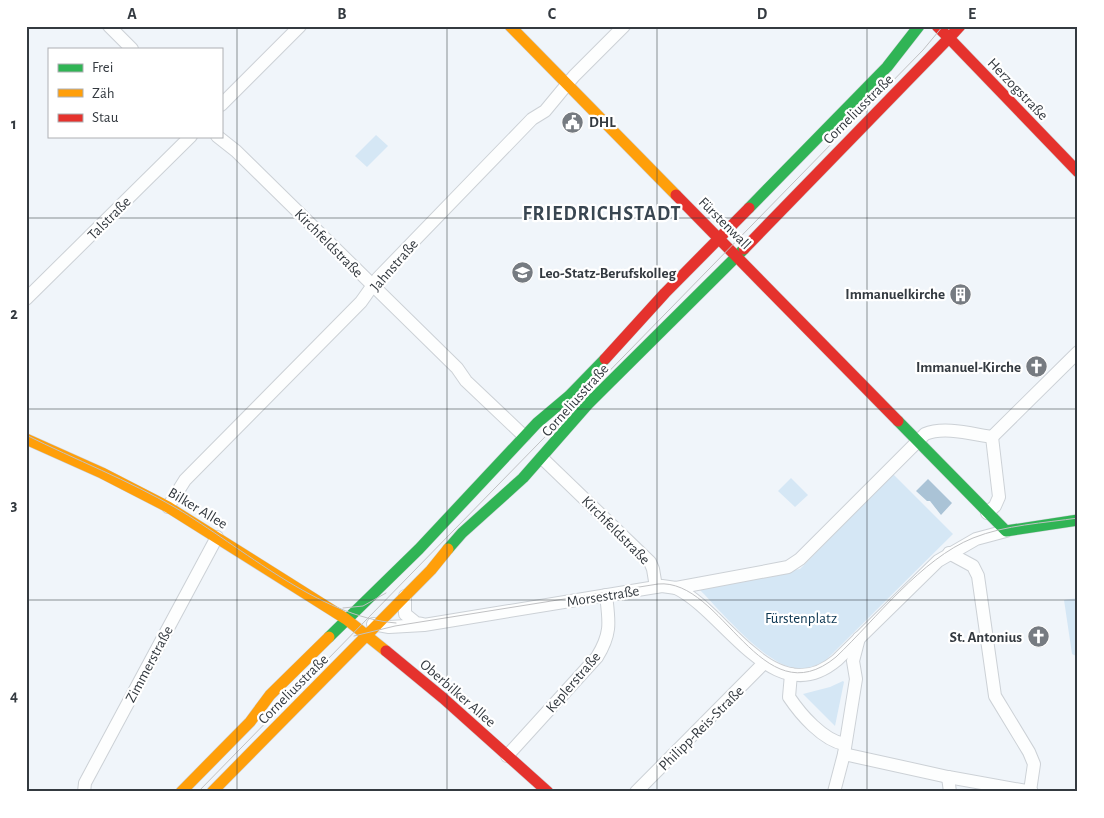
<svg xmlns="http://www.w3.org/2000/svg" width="1104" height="818" font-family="'Alegreya Sans',sans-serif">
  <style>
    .green { fill: #d5e7f5 }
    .water { fill: #aac3d6 }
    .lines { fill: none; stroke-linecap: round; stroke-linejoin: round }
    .street-casing { stroke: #ccd1d6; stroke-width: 14 }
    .fast-casing { stroke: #ccd1d6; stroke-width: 12 }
    .slow-casing { stroke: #ccd1d6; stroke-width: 12 }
    .jam-casing { stroke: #ccd1d6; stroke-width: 12 }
    .street { stroke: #fdfefe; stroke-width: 12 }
    .fast { stroke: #30b455; stroke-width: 11 }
    .slow { stroke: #ff9f0a; stroke-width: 11 }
    .jam { stroke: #e5322d; stroke-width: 11 }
    .tram { stroke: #c0c1c3; stroke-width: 1 }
    .grid { fill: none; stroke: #343a40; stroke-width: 1; stroke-opacity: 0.55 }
    .labels { text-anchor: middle; stroke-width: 4.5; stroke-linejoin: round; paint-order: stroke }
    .street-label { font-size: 15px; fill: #343a40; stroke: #fff }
    .poi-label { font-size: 15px; font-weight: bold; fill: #343a40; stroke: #fff; text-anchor: end }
    .park-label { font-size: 15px; fill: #0d3752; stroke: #fff }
    .district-label { font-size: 20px; font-weight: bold; letter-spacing: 1px; fill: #394651; stroke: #fff }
    .neatline { fill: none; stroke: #343a40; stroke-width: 2 }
    .grid-label { font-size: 16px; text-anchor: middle; font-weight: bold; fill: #343a40 }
  </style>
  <rect width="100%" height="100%" fill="#f0f5fa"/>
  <!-- green -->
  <g class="green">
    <polygon points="376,135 388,146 367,167 355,156"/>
    <path d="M 893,474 L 953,534 L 825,661 C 815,666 806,670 795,668 C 763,663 721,611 698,588 L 800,569 Z"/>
    <polygon points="791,478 808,495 795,507 778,491"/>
    <polygon points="1078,598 1078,657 1072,654 1064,600"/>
    <polygon points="843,681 844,682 835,726 803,694 830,687"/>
  </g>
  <!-- water -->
  <polygon class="water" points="928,479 952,503 941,515 930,501 927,501 916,491"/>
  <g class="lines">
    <defs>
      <g id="street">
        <polyline points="109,26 132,49"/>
        <polyline points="221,105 300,26"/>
        <polyline points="217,136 236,151 457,368 466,381 524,436"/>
        <polyline points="26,299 191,136"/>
        <polyline points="992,437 1078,352"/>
        <polyline points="542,458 650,562 653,569 656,587"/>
        <polyline points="168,507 185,480 361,302 378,278 532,119 545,111 574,76 624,26"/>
        <polyline points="987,513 995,506 999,497 992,437"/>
        <polyline points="949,553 973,566 978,576 995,696 1029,752 1034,764 1030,791"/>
        <path d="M 676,588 C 726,612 774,713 837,660 L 938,561 L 976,539 L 1006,531"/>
        <polyline points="405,596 405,614 416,623 422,624"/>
        <path d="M 373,624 L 389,627 L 424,625 L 662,586 L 676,588 L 788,567 L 800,559 L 925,434 C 944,426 972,434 992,437"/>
        <path d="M 791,674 L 789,697 C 801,715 823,740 844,744"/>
        <polyline points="844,754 948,777 1032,792"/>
        <path d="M 507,756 L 597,657 C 612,633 609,621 606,595"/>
        <polyline points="948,777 950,792"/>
        <polyline points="84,792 85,783 217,537"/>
        <polyline points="636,792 764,663"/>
        <polyline points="834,792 844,754 856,679 853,661 859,638"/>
      </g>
      <g id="fast">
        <polyline points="749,208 887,67 919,26"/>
        <polyline points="898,421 1006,531 1078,520"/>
        <polyline points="448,549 462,533 523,478 588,404 744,249"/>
        <polyline points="329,637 419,549 537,423 569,396 605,359"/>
      </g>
      <g id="slow">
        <polyline points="510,26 676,195"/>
        <polyline points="26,439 102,473 168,507 346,619 386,651"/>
        <polyline points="181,792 250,722 270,695 329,637"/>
        <polyline points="212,792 431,570 448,549"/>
      </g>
      <g id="jam">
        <polyline points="960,26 949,38 1078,172"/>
        <polyline points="676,195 898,421"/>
        <polyline points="744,249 949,38 937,26"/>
        <polyline points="605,359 665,293 749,208"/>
        <polyline points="386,651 443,698 548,792"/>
      </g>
    </defs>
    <!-- street casing -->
    <use href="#street" class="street-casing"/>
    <!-- fast casing -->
    <use href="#fast" class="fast-casing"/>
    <!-- slow casing -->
    <use href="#slow" class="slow-casing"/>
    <!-- jam casing -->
    <use href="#jam" class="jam-casing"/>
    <!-- street -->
    <use href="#street" class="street"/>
    <!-- fast -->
    <use href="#fast" class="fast"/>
    <!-- slow -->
    <use href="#slow" class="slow"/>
    <!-- jam -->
    <use href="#jam" class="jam"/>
    <!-- tram -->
    <g class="tram">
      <path d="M 26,435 C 76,460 128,480 176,508 C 242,547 319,617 396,623"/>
      <polyline points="343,608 363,606 386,593"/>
      <path d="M 354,636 L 395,626 L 658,584 C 723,578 761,719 836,657 C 876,619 921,559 973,538 C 1005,525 1044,523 1078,518"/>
      <polyline points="198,792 923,50 943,26"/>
    </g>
  </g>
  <!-- grid -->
  <path class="grid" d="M 237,26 L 237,792M 447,26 L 447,792M 657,26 L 657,792M 867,26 L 867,792M 26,218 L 1078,218M 26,409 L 1078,409M 26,600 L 1078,600"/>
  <!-- icons -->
  <defs>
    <symbol id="civic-disc" viewBox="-11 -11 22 22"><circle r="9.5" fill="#767b81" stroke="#fff"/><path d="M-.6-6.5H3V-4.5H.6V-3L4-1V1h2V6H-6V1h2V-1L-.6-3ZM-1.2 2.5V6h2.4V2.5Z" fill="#fff"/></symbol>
    <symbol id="school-disc" viewBox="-11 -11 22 22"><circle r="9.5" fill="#767b81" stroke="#fff"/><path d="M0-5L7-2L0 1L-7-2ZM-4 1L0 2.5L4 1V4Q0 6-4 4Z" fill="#fff"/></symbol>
    <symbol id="building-disc" viewBox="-11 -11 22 22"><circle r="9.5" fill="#767b81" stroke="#fff"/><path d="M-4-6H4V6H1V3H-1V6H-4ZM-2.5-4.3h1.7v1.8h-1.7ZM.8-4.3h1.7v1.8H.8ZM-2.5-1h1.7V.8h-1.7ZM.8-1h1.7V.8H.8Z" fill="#fff"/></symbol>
    <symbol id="church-disc" viewBox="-11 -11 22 22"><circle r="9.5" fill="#767b81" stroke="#fff"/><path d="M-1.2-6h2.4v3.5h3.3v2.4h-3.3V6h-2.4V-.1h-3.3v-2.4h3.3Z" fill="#fff"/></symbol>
  </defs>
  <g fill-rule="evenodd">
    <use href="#civic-disc" x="560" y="110" width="25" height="25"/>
    <use href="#school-disc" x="510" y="260" width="25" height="25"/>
    <use href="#building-disc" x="948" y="282" width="25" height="25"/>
    <use href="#church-disc" x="1024" y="354" width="25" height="25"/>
    <use href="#church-disc" x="1026" y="624" width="25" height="25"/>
  </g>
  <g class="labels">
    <!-- street labels -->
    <g class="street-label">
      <text transform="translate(1018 89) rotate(46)" y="5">Herzogstraße</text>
      <text transform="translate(858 109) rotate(-45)" y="5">Corneliusstraße</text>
      <text transform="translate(109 218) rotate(-45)" y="5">Talstraße</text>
      <text transform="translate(725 223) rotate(45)" y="5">Fürstenwall</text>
      <text transform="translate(329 243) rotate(45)" y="5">Kirchfeldstraße</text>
      <text transform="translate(394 265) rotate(-49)" y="5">Jahnstraße</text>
      <text transform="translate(575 400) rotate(-48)" y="5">Corneliusstraße</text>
      <text transform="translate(198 508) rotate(31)" y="5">Bilker Allee</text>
      <text transform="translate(616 530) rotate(45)" y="5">Kirchfeldstraße</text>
      <text transform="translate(603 596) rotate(-9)" y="5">Morsestraße</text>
      <text transform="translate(149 664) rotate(-62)" y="5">Zimmerstraße</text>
      <text transform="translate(573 682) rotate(-49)" y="5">Keplerstraße</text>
      <text transform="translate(293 689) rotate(-45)" y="5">Corneliusstraße</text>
      <text transform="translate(458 693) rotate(41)" y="5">Oberbilker Allee</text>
      <text transform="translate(701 728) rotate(-45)" y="5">Philipp-Reis-Straße</text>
    </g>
    <!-- poi labels -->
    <g class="poi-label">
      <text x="589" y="127" text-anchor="start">DHL</text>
      <text x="539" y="278" text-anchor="start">Leo-Statz-Berufskolleg</text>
      <text x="945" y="299">Immanuelkirche</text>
      <text x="1021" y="372">Immanuel-Kirche</text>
      <text x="1022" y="642">St. Antonius</text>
    </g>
    <!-- park labels -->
    <g class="park-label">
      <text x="801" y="623">Fürstenplatz</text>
    </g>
    <!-- district labels -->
    <g class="district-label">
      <text x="602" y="220">FRIEDRICHSTADT</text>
    </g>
  </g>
  <!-- border -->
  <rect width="1104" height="818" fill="none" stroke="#ffffff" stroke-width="55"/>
  <!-- legend -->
  <rect x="48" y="48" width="175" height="90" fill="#ffffff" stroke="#aeb0b3"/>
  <rect x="58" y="64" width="25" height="8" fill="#30b455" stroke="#aeb0b3"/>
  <text x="92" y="72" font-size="15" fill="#343a40">Frei</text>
  <rect x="58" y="89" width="25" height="8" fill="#ff9f0a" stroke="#aeb0b3"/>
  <text x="92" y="98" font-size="15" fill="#343a40">Zäh</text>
  <rect x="58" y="114" width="25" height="8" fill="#e5322d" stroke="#aeb0b3"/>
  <text x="92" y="122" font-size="15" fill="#343a40">Stau</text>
  <rect x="28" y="28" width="1048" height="762" class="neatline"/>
  <g class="grid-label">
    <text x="132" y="19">A</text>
    <text x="342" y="19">B</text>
    <text x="552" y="19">C</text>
    <text x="762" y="19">D</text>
    <text x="972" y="19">E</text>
    <text x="14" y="129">1</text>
    <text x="14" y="319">2</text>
    <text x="14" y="510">3</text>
    <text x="14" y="701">4</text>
  </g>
</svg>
